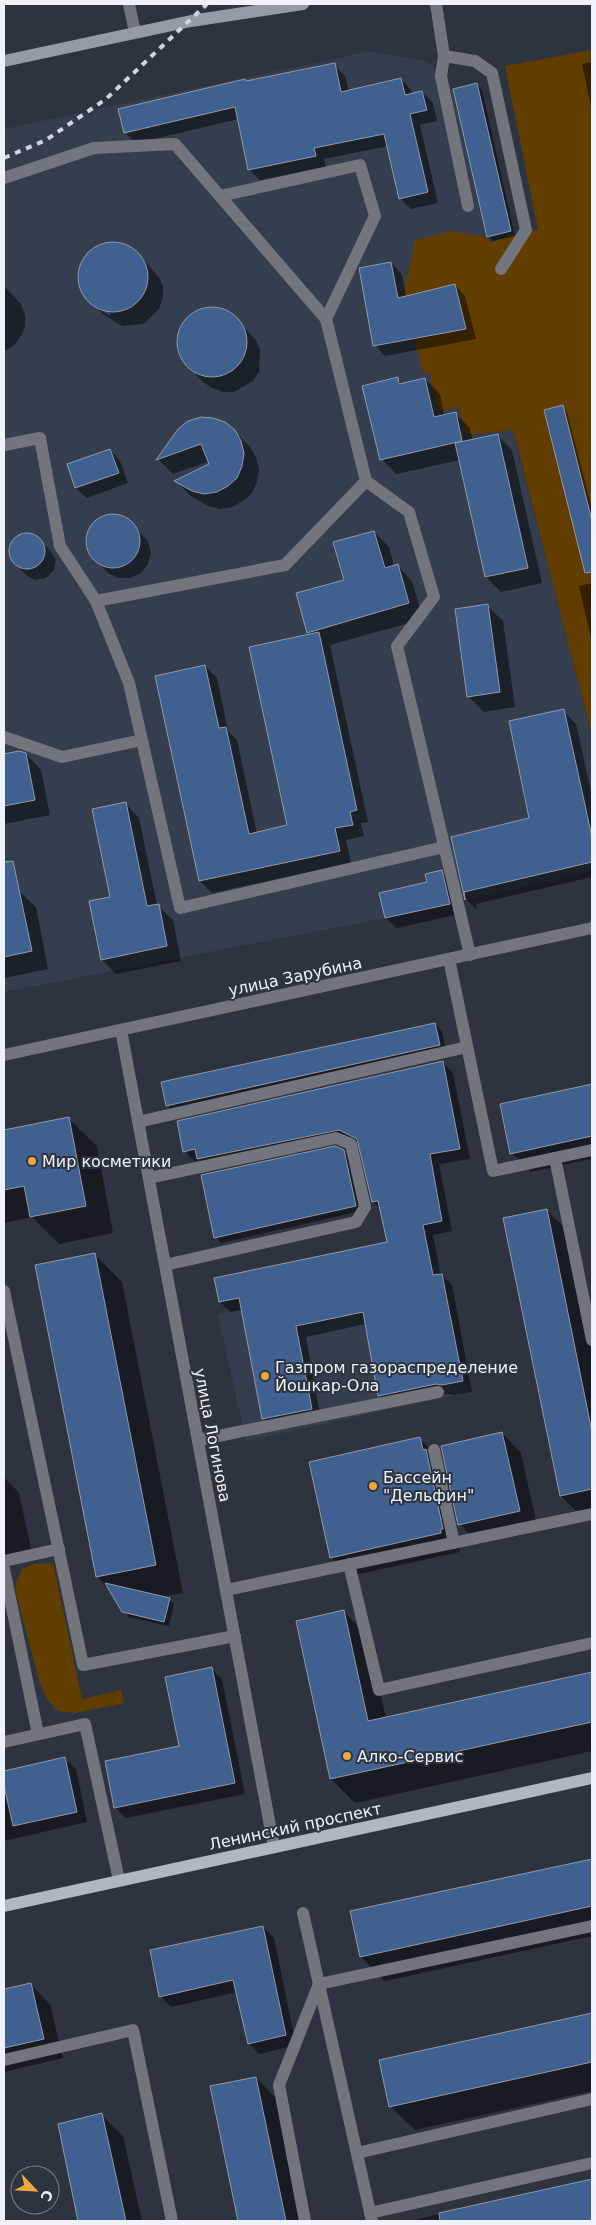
<svg xmlns="http://www.w3.org/2000/svg" width="596" height="2225" font-family="'DejaVu Sans',sans-serif">
  <style>
    .built { fill: #343e4e }
    .green { fill: #613e00 }
    .shadow { fill: #0007; fill-rule: evenodd }
    .building { fill: #406090; stroke: #919aa8 }
    .lines { fill: none; stroke-linecap: round; stroke-linejoin: round }
    .service { stroke: #72767c; stroke-width: 12 }
    .minor { stroke: #72767c; stroke-width: 12 }
    .tertiary { stroke: #72767c; stroke-width: 12 }
    .secondary { stroke: #959ba4; stroke-width: 12 }
    .primary { stroke: #afb7c3; stroke-width: 12 }
    .rail { stroke: #d1d6de; stroke-width: 4; stroke-dasharray: 6 6; stroke-linecap: butt }
    .poi-dot { fill: #eda83c; stroke: #2d343f; stroke-width: 2 }
    .labels { text-anchor: middle; stroke-width: 4; stroke-linejoin: round; paint-order: stroke }
    .street-label { font-size: 16px; fill: #eef3fa; stroke: #2d343f }
    .poi-label { font-size: 16px; fill: #eef3fa; stroke: #2d343f; text-anchor: start }
  </style>
  <rect width="100%" height="100%" fill="#2d343f"/>
  <!-- built -->
  <g class="built">
    <polygon points="371,51 428,62 453,89 487,237 451,231 430,373 438,410 459,407 466,435 512,430 592,736 592,871 385,918 4,992 4,129"/>
    <polygon points="439,1265 468,1392 246,1441 218,1314"/>
  </g>
  <!-- green -->
  <g class="green">
    <polygon points="592,50 592,736 513,430 466,435 459,407 438,411 430,374 423,372 403,297 415,240 451,231 487,237 490,242 538,229 505,66"/>
    <polygon points="53,1563 82,1699 121,1690 124,1703 75,1713 58,1711 46,1698 39,1680 17,1597 15,1585 22,1569 34,1564"/>
  </g>
  <!-- shadow -->
  <g class="shadow">
    <polygon points="592,62 592,112 582,64"/>
    <polygon points="334,65 345,76 349,92 401,79 411,90 412,95 422,92 433,103 437,121 420,125 438,203 411,209 400,198 388,146 324,159 326,167 260,180 249,169 239,119 136,143 125,133 247,82"/>
    <polygon points="477,85 482,90 515,236 493,241 488,236"/>
    <path d="M 116,243 L 127,246 L 136,252 L 159,277 L 163,287 L 163,298 L 159,309 L 143,324 L 122,326 L 103,314 L 87,298 L 82,288 L 80,278 L 82,267 L 86,257 L 105,244 ZM 96,304 L 111,313 L 110,316 L 96,307 Z"/>
    <polygon points="391,263 402,274 406,297 455,285 465,296 476,339 385,356 375,345"/>
    <polygon points="4,286 21,304 25,315 25,326 21,336 14,345 4,352"/>
    <polygon points="212,309 223,311 233,316 256,340 260,350 259,372 253,381 234,392 223,392 212,388 203,382 188,366 182,356 179,346 180,335 184,324 191,316 201,311"/>
    <polygon points="397,379 403,384 425,379 440,394 444,415 455,413 470,428 473,441 497,435 512,450 542,583 501,592 486,577 460,460 396,474 382,459"/>
    <polygon points="562,407 567,412 592,509 592,565 589,566"/>
    <polygon points="179,430 234,431 250,447 256,457 259,469 257,482 252,493 243,501 232,507 220,509 208,506 191,496 176,481 211,464 210,461 173,474 158,459"/>
    <polygon points="110,450 120,461 128,483 87,498 76,488 68,465"/>
    <polygon points="107,515 119,515 129,521 148,541 151,553 148,564 141,573 130,578 119,578 108,573 89,553 87,541 89,530 97,521"/>
    <polygon points="374,532 389,547 394,566 397,565 412,581 423,619 330,645 368,822 361,823 364,836 346,840 351,863 212,893 200,881 157,677 205,666 217,678 228,731 237,740 257,834 288,826 311,635 308,632 345,580"/>
    <polygon points="30,534 39,539 50,550 56,560 54,570 46,578 35,580 26,575 15,564 10,554 12,543 19,536"/>
    <polygon points="592,583 592,643 579,586"/>
    <polygon points="487,606 503,621 515,707 484,712 469,697"/>
    <polygon points="564,711 576,724 592,795 592,877 476,904 477,910 466,899 453,838 531,819"/>
    <polygon points="19,752 26,754 41,770 50,815 4,824 4,755"/>
    <polygon points="125,803 139,818 157,905 173,920 181,961 116,974 102,960"/>
    <polygon points="441,871 452,882 459,914 397,928 386,918"/>
    <polygon points="18,890 36,907 48,969 4,978 4,893"/>
    <polygon points="435,1024 442,1031 446,1051 174,1112 167,1105"/>
    <polygon points="442,1062 453,1073 470,1159 439,1164 452,1231 433,1235 441,1275 452,1285 472,1392 453,1395 448,1394 389,1406 379,1395 366,1324 306,1337 321,1419 274,1429 263,1418 242,1310 231,1312 220,1302 389,1243 382,1210 373,1202 360,1145 350,1140 209,1169 200,1160 195,1162 185,1151"/>
    <polygon points="592,1085 592,1159 531,1172 512,1153 501,1104"/>
    <polygon points="69,1119 97,1146 113,1233 59,1244 32,1217 4,1223 4,1131"/>
    <polygon points="343,1151 349,1156 361,1211 221,1243 216,1237"/>
    <polygon points="546,1210 571,1234 592,1341 592,1518 585,1520 561,1496"/>
    <polygon points="95,1255 122,1282 183,1593 162,1597 169,1599 174,1604 169,1626 129,1617 112,1592 97,1577"/>
    <polygon points="502,1433 521,1453 538,1530 479,1544 460,1524"/>
    <polygon points="420,1439 439,1458 441,1466 445,1470 461,1548 459,1548 460,1552 350,1576 331,1557"/>
    <polygon points="4,1477 19,1493 31,1549 4,1555"/>
    <polygon points="344,1612 368,1636 386,1718 592,1673 592,1751 355,1803 331,1779"/>
    <polygon points="211,1668 222,1679 245,1794 126,1818 115,1807 181,1747"/>
    <polygon points="65,1759 76,1769 87,1822 4,1841 4,1772"/>
    <polygon points="592,1860 592,1936 385,1981 361,1957 352,1912"/>
    <polygon points="263,1927 274,1938 296,2045 259,2054 249,2043 237,1992 171,2007 161,1997"/>
    <polygon points="30,1984 50,2004 63,2058 4,2072 4,1990"/>
    <polygon points="592,2015 592,2091 415,2130 390,2106 381,2061"/>
    <polygon points="256,2078 280,2102 304,2221 239,2221 212,2087"/>
    <polygon points="101,2115 123,2136 142,2221 80,2221 59,2125"/>
    <polygon points="592,2180 592,2221 418,2221 417,2219"/>
  </g>
  <!-- building -->
  <g class="building">
    <polygon points="335,63 341,92 401,78 405,95 422,91 427,110 410,114 428,192 399,199 384,134 314,148 316,156 248,170 235,107 124,133 118,109 245,79 246,81"/>
    <polygon points="477,83 511,231 487,237 453,89"/>
    <circle cx="113" cy="277" r="35"/>
    <polygon points="391,262 398,298 455,284 466,329 373,346 359,268"/>
    <circle cx="212" cy="342" r="35"/>
    <polygon points="398,377 399,384 425,378 434,417 456,412 462,441 380,460 362,386"/>
    <polygon points="563,405 592,521 592,572 585,573 544,410"/>
    <polygon points="201,417 213,418 225,422 235,430 241,441 244,453 242,466 237,478 228,486 217,492 204,494 192,491 174,481 209,464 201,444 156,460 178,429 188,421"/>
    <polygon points="498,434 528,568 485,577 455,443"/>
    <polygon points="110,449 119,473 75,488 67,464"/>
    <circle cx="113" cy="541" r="27"/>
    <polygon points="374,531 385,568 398,564 409,603 307,633 296,593 344,580 333,542"/>
    <circle cx="27" cy="551" r="18"/>
    <polygon points="488,604 500,692 467,697 455,609"/>
    <polygon points="319,632 357,810 350,812 353,825 335,828 340,851 199,881 155,676 205,665 219,728 226,727 249,834 287,825 249,647"/>
    <polygon points="564,709 592,837 592,862 464,892 465,900 451,837 529,818 509,721"/>
    <polygon points="19,751 26,753 35,800 4,806 4,754"/>
    <polygon points="126,802 147,906 159,904 167,946 101,960 89,901 110,897 92,809"/>
    <polygon points="13,861 32,951 4,957 4,862"/>
    <polygon points="442,870 450,904 385,918 379,893 427,882 425,874"/>
    <polygon points="435,1023 440,1045 166,1106 161,1082"/>
    <polygon points="443,1061 460,1149 430,1154 442,1221 423,1225 433,1275 442,1274 463,1381 442,1385 436,1384 378,1396 363,1312 296,1326 312,1409 262,1419 239,1298 219,1302 214,1278 387,1242 378,1201 372,1202 357,1139 339,1130 197,1159 195,1149 183,1152 177,1121"/>
    <polygon points="592,1084 592,1136 510,1154 500,1104"/>
    <polygon points="69,1117 86,1206 30,1217 24,1186 4,1190 4,1130"/>
    <polygon points="335,1146 344,1150 356,1206 214,1238 201,1175"/>
    <polygon points="547,1209 592,1432 592,1489 560,1496 503,1218"/>
    <polygon points="95,1253 156,1565 96,1577 35,1265"/>
    <polygon points="502,1432 520,1511 458,1525 441,1446"/>
    <polygon points="420,1437 423,1450 426,1449 443,1529 441,1529 441,1533 330,1558 309,1462"/>
    <polygon points="105,1583 170,1598 164,1622 122,1612"/>
    <polygon points="344,1610 368,1721 592,1672 592,1722 330,1779 296,1621"/>
    <polygon points="212,1667 235,1783 114,1808 105,1761 179,1746 165,1677"/>
    <polygon points="65,1757 77,1812 13,1826 4,1786 4,1771"/>
    <polygon points="592,1859 592,1906 360,1957 350,1911"/>
    <polygon points="263,1926 286,2035 248,2044 233,1980 159,1997 150,1950"/>
    <polygon points="31,1983 44,2039 4,2048 4,1989"/>
    <polygon points="592,2013 592,2062 389,2107 379,2060"/>
    <polygon points="256,2077 286,2221 238,2221 210,2086"/>
    <polygon points="102,2113 126,2221 78,2221 58,2124"/>
    <polygon points="592,2179 592,2221 440,2221 439,2213"/>
  </g>
  <g class="lines">
    <!-- service -->
    <g class="service">
      <polyline points="129,4 135,32"/>
      <polyline points="436,4 444,56 475,61 492,73 526,230 501,269"/>
      <polyline points="444,56 441,76 468,206"/>
      <polyline points="4,178 94,148 175,144 326,319 366,481 409,512 434,597 397,646 470,955"/>
      <polyline points="220,196 360,165 375,216 326,319"/>
      <polyline points="4,445 40,438 60,546 96,601 129,683 180,908 444,847"/>
      <polyline points="96,601 285,565 366,481"/>
      <polyline points="4,737 62,757 142,740"/>
      <polyline points="449,959 493,1171 592,1150"/>
      <polyline points="138,1122 467,1047"/>
      <polyline points="555,1158 592,1340"/>
      <polyline points="149,1178 336,1138 351,1144 365,1207 356,1222 165,1265"/>
      <polyline points="4,1291 83,1665 235,1636"/>
      <polyline points="198,1440 438,1392"/>
      <polyline points="434,1450 454,1543"/>
      <polyline points="4,1561 59,1549"/>
      <polyline points="349,1564 379,1690 592,1643"/>
      <polyline points="4,1569 38,1734"/>
      <polyline points="226,1590 592,1514"/>
      <polyline points="4,1742 85,1724 119,1880"/>
      <polyline points="303,1913 372,2221"/>
      <polyline points="4,2060 133,2030 172,2221"/>
      <polyline points="357,2153 592,2099"/>
      <polyline points="370,2213 592,2163"/>
      <polyline points="305,2221 279,2085 319,1984 592,1926"/>
    </g>
    <!-- minor -->
    <polyline class="minor" points="121,1030 274,1847"/>
    <!-- tertiary -->
    <polyline class="tertiary" points="4,1055 592,928"/>
    <!-- secondary -->
    <polyline class="secondary" points="4,61 191,21 303,4"/>
    <!-- primary -->
    <polyline class="primary" points="4,1906 592,1778"/>
    <!-- rail -->
    <polyline class="rail" points="4,158 46,140 106,99 207,4"/>
  </g>
  <!-- markers -->
  <g class="poi-dot">
    <circle cx="32" cy="1161" r="5"/>
    <circle cx="265" cy="1376" r="5"/>
    <circle cx="373" cy="1486" r="5"/>
    <circle cx="347" cy="1756" r="5"/>
  </g>
  <g class="labels">
    <!-- street labels -->
    <g class="street-label">
      <text transform="translate(295 976) rotate(-12)" y="6">улица Зарубина</text>
      <text transform="translate(213 1435) rotate(79)" y="6">улица Логинова</text>
      <text transform="translate(295 1826) rotate(-12)" y="6">Ленинский проспект</text>
    </g>
    <!-- poi labels -->
    <g class="poi-label">
      <text x="42" y="1167">Мир косметики</text>
      <text x="275" y="1373">Газпром газораспределение<tspan x="275" dy="18">Йошкар-Ола</tspan></text>
      <text x="383" y="1483">Бассейн<tspan x="383" dy="18">"Дельфин"</tspan></text>
      <text x="357" y="1762">Алко-Сервис</text>
    </g>
  </g>
  <!-- border -->
  <rect width="596" height="2225" fill="none" stroke="#eef3fa" stroke-width="10"/>
  <!-- north arrow -->
  <g transform="translate(35 2190) rotate(115)"><circle r="24" fill="#2d343f" stroke="#7a808a"/>
  <path d="M0-4L9 19L0 12L-9 19Z" fill="#eda83c"/>
  <text y="-8" font-size="14" font-weight="bold" text-anchor="middle" fill="#eef3fa">С</text>
  </g>
</svg>
